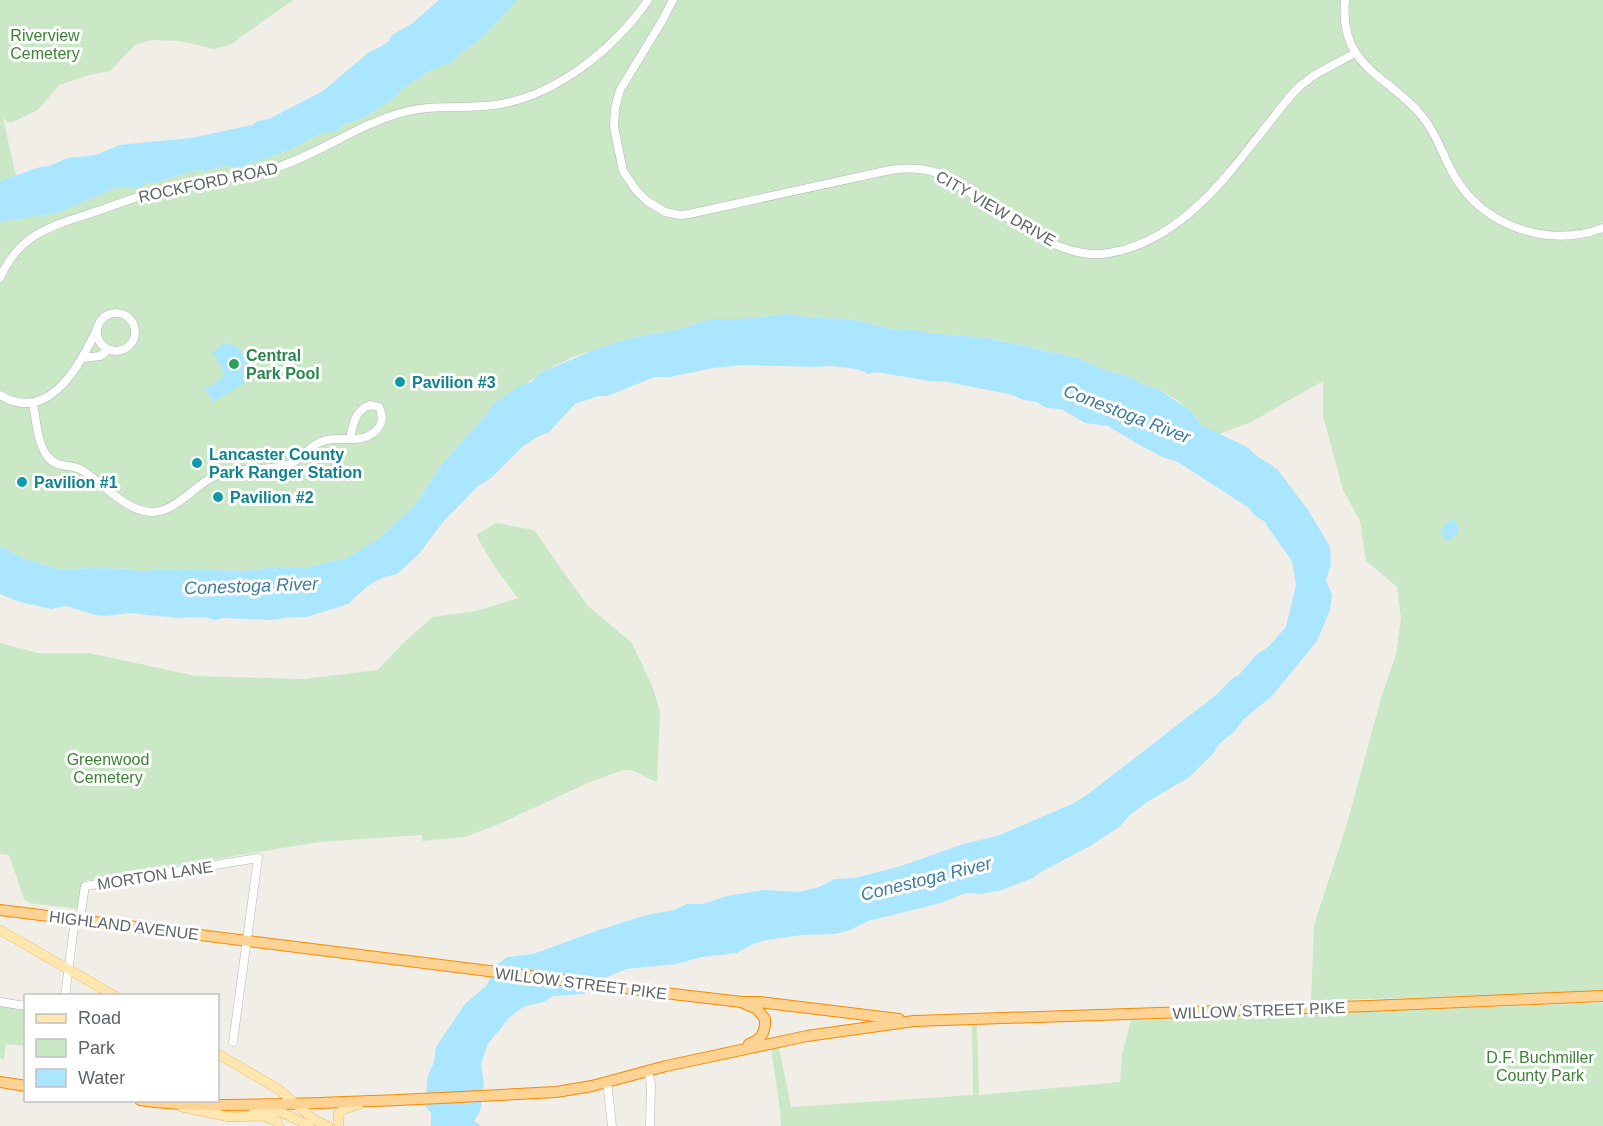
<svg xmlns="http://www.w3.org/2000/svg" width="1603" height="1126" font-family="Helvetica,sans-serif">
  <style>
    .green { fill: #cae8c5 }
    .water { fill: #aae6ff }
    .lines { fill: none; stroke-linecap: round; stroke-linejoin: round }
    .minor-casing { stroke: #b3b6ba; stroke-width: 9 }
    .major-casing { stroke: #f1b461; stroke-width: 10 }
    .highway-casing { stroke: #f88801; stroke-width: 12 }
    .minor { stroke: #fff; stroke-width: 8 }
    .major { stroke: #ffe7af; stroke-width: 9 }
    .highway { stroke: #fcd393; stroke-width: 10 }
    .leisure-dot { fill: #2e9e5b; stroke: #fff; stroke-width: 2 }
    .culture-dot { fill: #0f9aa8; stroke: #fff; stroke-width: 2 }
    .labels { text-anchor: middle; stroke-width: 6; stroke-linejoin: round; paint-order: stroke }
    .park-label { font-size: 16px; fill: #3b8234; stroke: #fff }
    .street-label { font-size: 16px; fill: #5f6468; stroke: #fff }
    .leisure-label { font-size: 16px; font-weight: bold; fill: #27864d; stroke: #fff; text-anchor: start }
    .culture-label { font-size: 16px; font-weight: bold; fill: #0d838f; stroke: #fff; text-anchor: start }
    .water-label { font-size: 18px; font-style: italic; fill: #3f7ca0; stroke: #fff }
  </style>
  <rect width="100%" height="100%" fill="#f1eee8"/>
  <!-- green -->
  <g class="green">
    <polygon points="0,0 293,0 230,45 214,49 180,41 151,40 135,45 110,71 89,75 59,85 38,110 13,122 8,122 3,118 16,176 0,181"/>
    <path d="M 517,0 L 1603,0 L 1603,991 L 1311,1001 L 1314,925 L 1346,827 L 1381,698 L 1396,655 L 1401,618 L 1397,587 L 1366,561 L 1360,521 L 1343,490 L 1323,416 L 1323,381 L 1251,422 L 1219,434 L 1201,425 L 1196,417 L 1177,400 L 1158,389 L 1149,387 L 1124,375 L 1105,370 L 1078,358 L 989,338 L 930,333 L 911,329 L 896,330 L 850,319 L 815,318 L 787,314 L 742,319 L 711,319 L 680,329 L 626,339 L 573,357 L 538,374 C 524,390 497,395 487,414 L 441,465 L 416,504 L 381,537 L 347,558 L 305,568 L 268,568 L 247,571 L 172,569 L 140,571 L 130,569 L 90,568 L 62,570 L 25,559 L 0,546 L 0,222 L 57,213 L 118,187 L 141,187 L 147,182 L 154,183 L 196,170 L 206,171 L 222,166 L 241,167 L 289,150 L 326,131 L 336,131 L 343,125 L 363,118 L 396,97 L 400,91 L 429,71 L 453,62 L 462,52 L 479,41 L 499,20 Z"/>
    <polygon points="496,523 534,530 587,605 632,643 653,688 660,712 657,782 631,770 623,770 590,782 499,824 465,837 422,841 422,835 319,842 84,881 78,909 29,903 24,899 9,855 0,854 0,643 38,653 89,653 196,676 304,679 378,670 404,642 433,617 476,611 518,598 494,566 476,535"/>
    <polygon points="1603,1003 1603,1126 781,1126 780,1110 771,1048 779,1047 791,1107 973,1095 972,1025 977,1025 979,1095 1120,1082 1122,1054 1131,1020"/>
    <polygon points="0,1004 25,1008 25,1046 6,1044 4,1059 0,1058"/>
  </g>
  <!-- water -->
  <g class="water">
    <polygon points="439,0 517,0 499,20 479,41 462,52 453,62 429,71 400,91 396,97 363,118 343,125 336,132 326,131 289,150 241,167 222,166 206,171 196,170 154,183 147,182 142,187 118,187 57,213 0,222 0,181 40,167 49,166 68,158 96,155 119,145 191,138 252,125 258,121 269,119 323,91 369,52 380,47 388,42 392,35 413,23"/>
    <polygon points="787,314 815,318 850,319 896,330 911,329 930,333 988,338 1078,358 1105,370 1124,375 1149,387 1158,389 1192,412 1201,425 1247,447 1258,457 1270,464 1278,470 1308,510 1330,546 1331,564 1326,580 1332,595 1330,610 1317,641 1272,696 1244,719 1234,732 1219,744 1213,754 1188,778 1147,802 1130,815 1119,827 1090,846 1039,873 1033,878 1002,890 980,894 965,893 941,903 868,921 850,930 835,934 802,935 766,940 753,944 737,953 702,957 676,964 626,969 605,978 584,994 553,996 546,1001 523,1007 509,1018 487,1045 481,1065 484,1084 480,1112 474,1121 481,1126 431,1126 431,1113 426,1107 427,1078 434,1062 436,1047 465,1004 486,986 498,964 507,957 533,954 596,931 646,915 674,910 687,904 703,904 727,896 764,890 799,892 819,887 835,879 855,878 901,866 963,844 997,836 1072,804 1087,795 1216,695 1234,677 1238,676 1256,655 1268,647 1286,627 1296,585 1292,561 1266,525 1267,523 1255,516 1249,508 1178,462 1162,457 1138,444 1108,426 1085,423 1063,410 1044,407 1037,402 1024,400 1009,394 947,382 930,381 876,372 868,374 857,369 833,366 816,367 744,365 714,368 669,377 655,377 607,396 598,396 575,404 549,432 537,437 522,447 491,478 477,487 443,522 419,554 397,574 384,577 369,585 348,604 307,617 294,617 271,620 224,618 215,620 205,617 179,618 128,613 107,616 95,615 66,606 51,609 20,602 0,594 0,546 25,559 62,570 90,568 130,569 140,571 172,569 247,571 268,568 305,568 347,558 381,537 416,504 441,465 487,414 491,406 519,386 532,382 538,374 596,349 626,339 680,329 711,319 742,319"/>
    <polygon points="225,343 238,347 256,376 213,402 205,389 226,375 212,352"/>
    <polygon points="1454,520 1458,526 1459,531 1451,540 1447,541 1442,535 1442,529 1449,521"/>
  </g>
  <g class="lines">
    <defs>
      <g id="minor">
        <path d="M 673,0 L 662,21 L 620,90 L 615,108 L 614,127 L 623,171 L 636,190 L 647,201 L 665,212 L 680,215 L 689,214 L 890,170 C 940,163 950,181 989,206 C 1018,224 1048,247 1083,253 C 1097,256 1110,253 1123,250 C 1188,232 1229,173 1269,123 C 1279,110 1289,96 1301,85 L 1316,74 L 1355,53"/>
        <path d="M 1345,0 C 1339,68 1387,74 1422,116 C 1437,134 1443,157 1455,177 C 1485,227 1548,248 1603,228"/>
        <path d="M 0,278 C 22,227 63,224 109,207 C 136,197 163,188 191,183 C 218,178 245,177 272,169 C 318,155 358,124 404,112 C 434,104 464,109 494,105 C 555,97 614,49 648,0"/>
        <circle cx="116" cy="332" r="19"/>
        <polyline points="83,358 100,356 108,350"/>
        <path d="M 0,395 C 48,424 79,367 96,331"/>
        <path d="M 33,403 C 36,419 37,442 47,456 C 56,468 69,464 80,469 C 104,482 131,521 164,510 C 187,501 201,478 226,472 C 246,467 270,472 290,464 C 303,459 309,445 323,441 C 333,437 344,440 355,439 C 373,438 388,425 379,407 L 370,405 C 354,411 353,425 350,439"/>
        <polyline points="80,919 85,886 258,858 233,1042"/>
        <polyline points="65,996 75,919"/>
        <polyline points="0,1002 26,1006"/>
        <polyline points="648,1071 651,1084 650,1126"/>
        <polyline points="607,1082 612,1126"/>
      </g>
      <g id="major">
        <polyline points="0,930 115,996"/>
        <polyline points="218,1054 278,1089 315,1120 328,1126"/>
        <polyline points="182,1107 230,1117 263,1116 277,1121 279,1126"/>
        <polyline points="254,1111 281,1112 310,1126"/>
        <polyline points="339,1126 338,1114 342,1110 359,1104"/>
      </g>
      <g id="highway">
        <polyline points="0,910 681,995 742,1002 759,1002 899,1019"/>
        <path d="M 745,1004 L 756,1008 L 765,1019 C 766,1032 761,1040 749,1044"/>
        <polyline points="0,1082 26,1086"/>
        <path d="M 140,1100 C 189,1107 232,1105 282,1104 C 373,1102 465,1097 556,1092 L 592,1086 L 666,1066 L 807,1036 L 914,1021 L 1369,1006 L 1603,996"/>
      </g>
    </defs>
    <!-- minor casing -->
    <use href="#minor" class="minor-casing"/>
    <!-- major casing -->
    <use href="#major" class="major-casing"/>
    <!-- highway casing -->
    <use href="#highway" class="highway-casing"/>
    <!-- minor -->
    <use href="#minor" class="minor"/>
    <!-- major -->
    <use href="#major" class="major"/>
    <!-- highway -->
    <use href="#highway" class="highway"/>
  </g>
  <!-- markers -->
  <circle class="leisure-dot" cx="234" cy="364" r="6"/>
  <g class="culture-dot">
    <circle cx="400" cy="382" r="6"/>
    <circle cx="197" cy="463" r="6"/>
    <circle cx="22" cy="482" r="6"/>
    <circle cx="218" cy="497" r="6"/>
  </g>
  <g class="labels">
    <!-- park labels -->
    <g class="park-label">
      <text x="45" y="41">Riverview<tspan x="45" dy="18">Cemetery</tspan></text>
      <text x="108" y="765">Greenwood<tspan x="108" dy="18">Cemetery</tspan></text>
      <text x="1540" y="1063">D.F. Buchmiller<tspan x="1540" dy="18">County Park</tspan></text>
    </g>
    <!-- street labels -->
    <g class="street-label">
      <text transform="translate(208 182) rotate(-12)" y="6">ROCKFORD ROAD</text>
      <text transform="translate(996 208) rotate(30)" y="6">CITY VIEW DRIVE</text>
      <text transform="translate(155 875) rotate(-9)" y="6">MORTON LANE</text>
      <text transform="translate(124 925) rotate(7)" y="6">HIGHLAND AVENUE</text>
      <text transform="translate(581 983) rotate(7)" y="6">WILLOW STREET PIKE</text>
      <text transform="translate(1259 1010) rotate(-2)" y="6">WILLOW STREET PIKE</text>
    </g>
    <!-- leisure labels -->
    <g class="leisure-label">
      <text x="246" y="361">Central<tspan x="246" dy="18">Park Pool</tspan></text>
    </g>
    <!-- culture labels -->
    <g class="culture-label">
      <text x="412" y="388">Pavilion #3</text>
      <text x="209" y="460">Lancaster County<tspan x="209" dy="18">Park Ranger Station</tspan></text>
      <text x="34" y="488">Pavilion #1</text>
      <text x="230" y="503">Pavilion #2</text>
    </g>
    <!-- water labels -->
    <g class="water-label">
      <text transform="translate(1127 414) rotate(21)" y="6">Conestoga River</text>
      <text transform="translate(251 586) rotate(-2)" y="6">Conestoga River</text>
      <text transform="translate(926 879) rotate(-14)" y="6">Conestoga River</text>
    </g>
  </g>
  <!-- legend -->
  <rect x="24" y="994" width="195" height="108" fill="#ffffff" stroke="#bfc1c3" stroke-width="1.5"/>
  <rect x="36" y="1014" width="30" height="9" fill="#ffe7af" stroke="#bfc1c3" stroke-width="1.5"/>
  <text x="78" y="1024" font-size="18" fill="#5f6468">Road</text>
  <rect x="36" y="1039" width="30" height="18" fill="#cae8c5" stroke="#bfc1c3" stroke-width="1.5"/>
  <text x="78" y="1054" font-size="18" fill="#5f6468">Park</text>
  <rect x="36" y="1069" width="30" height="18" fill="#aae6ff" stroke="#bfc1c3" stroke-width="1.5"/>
  <text x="78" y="1084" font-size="18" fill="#5f6468">Water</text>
</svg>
